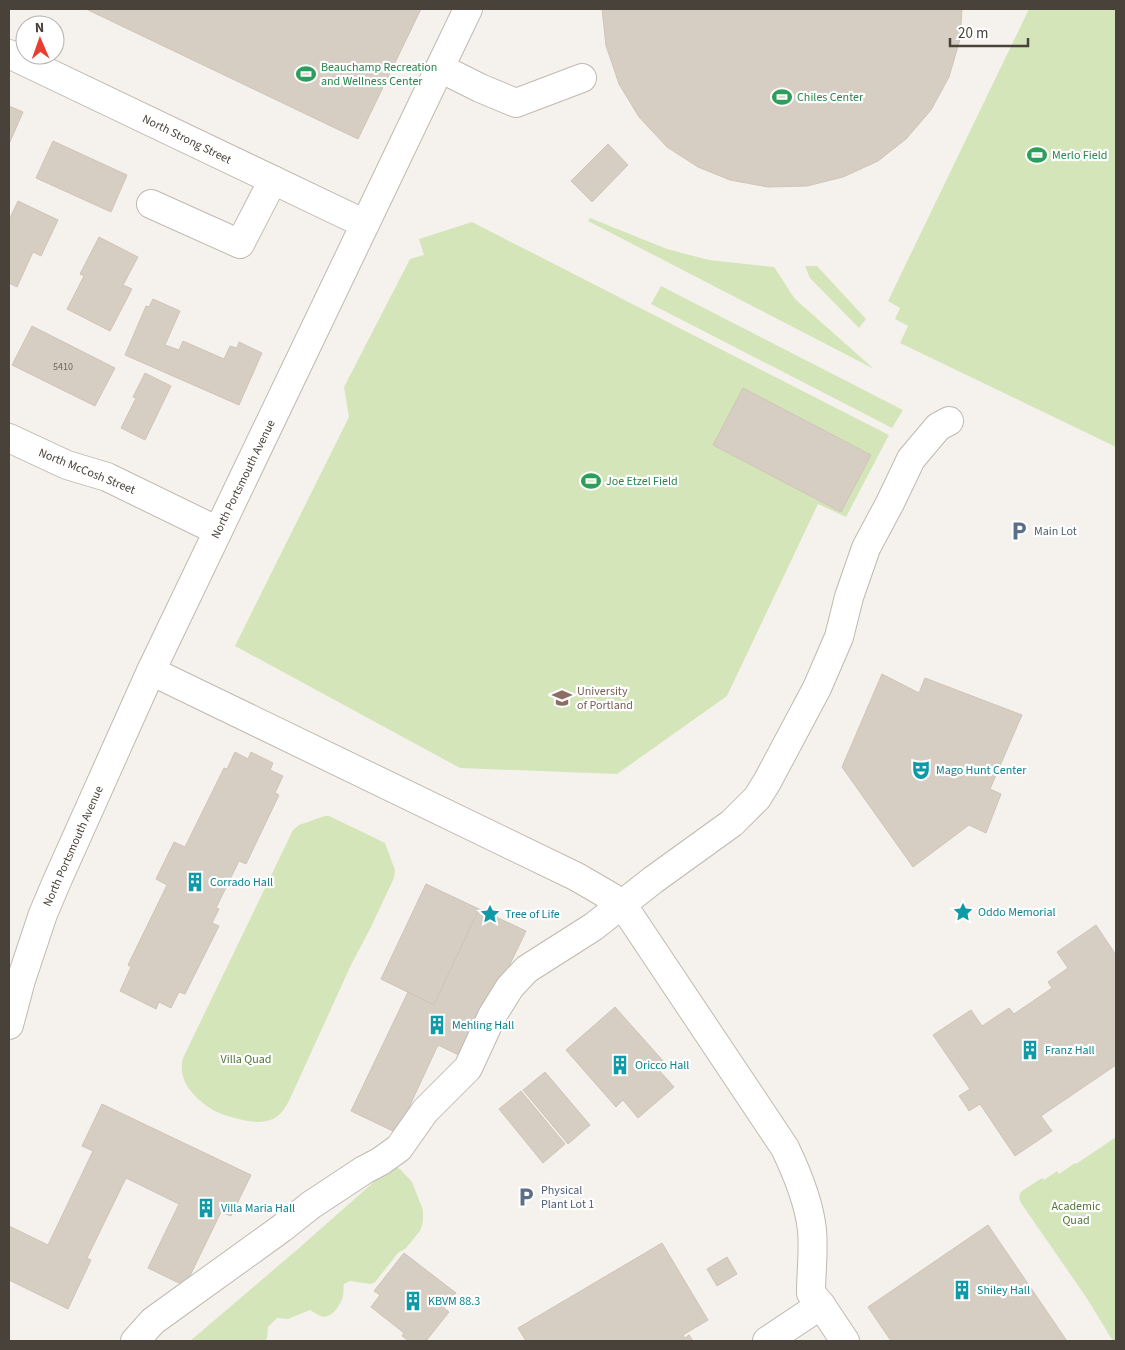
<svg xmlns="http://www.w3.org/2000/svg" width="1125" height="1350" font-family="'Source Sans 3',sans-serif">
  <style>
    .green { fill: #d5e5ba }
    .building { fill: #d6cdc3; stroke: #d0c4b7 }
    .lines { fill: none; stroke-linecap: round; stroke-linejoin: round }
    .minor-casing { stroke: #c0b9b0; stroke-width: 30 }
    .minor { stroke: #fff; stroke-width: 28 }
    .labels { text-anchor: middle; stroke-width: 4.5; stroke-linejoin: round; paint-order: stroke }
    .number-label { font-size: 10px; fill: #6c655d }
    .leisure-label { font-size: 12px; fill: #27864d; stroke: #fff; text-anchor: start }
    .street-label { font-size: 12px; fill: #49423b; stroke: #fff }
    .service-label { font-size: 12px; fill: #4e5e75; stroke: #fff; text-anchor: start }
    .education-label { font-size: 12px; fill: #785e54; stroke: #fff; text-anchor: start }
    .culture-label { font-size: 12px; fill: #0d838f; stroke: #fff; text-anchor: start }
    .park-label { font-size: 12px; fill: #517732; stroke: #fff }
  </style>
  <rect width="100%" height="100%" fill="#f5f2ed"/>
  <!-- green -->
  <g class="green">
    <polygon points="1029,9 1116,9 1116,447 900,343 908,326 895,319 900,308 888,301"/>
    <polygon points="590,218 667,249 709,260 774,267 795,299 874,369 588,221"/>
    <polygon points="472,222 889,435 846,517 818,504 727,696 617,774 460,768 235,646 349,417 344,387 410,259 424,255 419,239"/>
    <polygon points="805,266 817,266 866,319 859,328 810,278"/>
    <polygon points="661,286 903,410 892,428 651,304"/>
    <path d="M 325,816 L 329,816 L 375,838 L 385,843 L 395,870 L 394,878 L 370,929 L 351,965 L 289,1101 C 284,1109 280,1117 270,1120 C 262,1123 252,1122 243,1120 C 235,1118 225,1116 217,1112 C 198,1102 176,1082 183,1058 L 293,830 L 299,825 Z"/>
    <path d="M 1116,1137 L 1116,1341 L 1113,1341 L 1086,1297 L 1021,1203 C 1019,1198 1018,1195 1022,1191 L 1042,1178 L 1044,1180 L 1057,1171 L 1059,1174 L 1075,1163 L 1076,1164 Z"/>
    <path d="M 393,1165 L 401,1170 L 412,1182 L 423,1210 L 423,1222 L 420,1231 L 406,1248 L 398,1253 L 375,1282 L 371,1284 L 350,1281 L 344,1284 C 343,1288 344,1292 343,1296 C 341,1305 331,1320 321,1316 C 317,1315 314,1312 310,1310 L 288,1319 L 277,1318 L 268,1327 L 267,1338 L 265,1341 L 190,1341 L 299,1248 Z"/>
  </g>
  <!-- building -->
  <g class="building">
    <polygon points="86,9 421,9 358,139"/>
    <polygon points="602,9 962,9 960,39 949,77 931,110 906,139 878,161 843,177 807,186 768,187 730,180 698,167 667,147 639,117 619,84 613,66 606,46"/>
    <polygon points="9,106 23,112 9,144"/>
    <polygon points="53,141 127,175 111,212 36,178"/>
    <polygon points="608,144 628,165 592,202 571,181"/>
    <polygon points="18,201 58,220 41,256 33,252 17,287 9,283 9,220"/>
    <polygon points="99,237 138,257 123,285 132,289 110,331 67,309 84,276 80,274"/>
    <polygon points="153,299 180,311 165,345 179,350 183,341 224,359 230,346 237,348 239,342 262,353 239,405 125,355 146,306 149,307"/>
    <polygon points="32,326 115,368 95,406 12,365"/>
    <polygon points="145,373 171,386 145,440 121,428 136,398 133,397"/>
    <polygon points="743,388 871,455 841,512 713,445"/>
    <polygon points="882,674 919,693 925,678 1022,715 990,789 1001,794 986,833 969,825 913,867 842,767"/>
    <polygon points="235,752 248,759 251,752 273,763 270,770 283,776 275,793 279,795 246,864 239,861 216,908 219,909 212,923 219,926 185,994 179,992 171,1008 159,1002 156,1009 120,991 131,967 128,965 167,885 156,879 174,842 185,847 224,768 227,769"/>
    <polygon points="426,884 479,909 434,1005 381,979"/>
    <polygon points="479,909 526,931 465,1058 438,1045 397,1133 351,1111 408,992 434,1005"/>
    <polygon points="1096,925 1116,955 1116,1065 1041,1116 1052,1131 1015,1156 980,1104 969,1111 964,1103 959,1096 970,1089 933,1035 971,1010 982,1026 1009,1008 1014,1014 1052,988 1048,982 1068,968 1057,952"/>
    <polygon points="615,1007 664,1062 657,1068 674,1087 638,1118 623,1100 616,1107 566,1050"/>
    <polygon points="545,1072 590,1125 568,1144 523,1090"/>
    <polygon points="521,1091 565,1144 543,1163 499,1109"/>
    <polygon points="102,1104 251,1175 231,1216 221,1212 185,1286 148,1268 179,1204 126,1178 87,1258 91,1260 68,1309 9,1280 9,1226 48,1245 93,1151 82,1146"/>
    <polygon points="988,1225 1067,1341 891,1341 868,1307"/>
    <polygon points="662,1243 708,1320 683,1335 685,1338 689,1335 693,1341 526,1341 518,1328"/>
    <polygon points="404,1253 456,1293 444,1308 449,1312 426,1341 409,1341 402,1336 404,1333 371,1307 380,1295 374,1291"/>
    <polygon points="727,1257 737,1274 717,1286 707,1269"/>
  </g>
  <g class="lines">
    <defs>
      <g id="minor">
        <polyline points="9,54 365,224"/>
        <polyline points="440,68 480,88 516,103 582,78"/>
        <polyline points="151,204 240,244 273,180"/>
        <polyline points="9,438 67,465 107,477 218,531"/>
        <path d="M 151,671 L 577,877 L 613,898 L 622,905 L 630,916 L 785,1148 C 797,1173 809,1202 812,1230 C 814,1250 811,1272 811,1293 L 821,1305 L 845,1341"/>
        <polyline points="9,1025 21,980 43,914 57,881 151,671 468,9"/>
        <polyline points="135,1341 153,1321 282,1228 311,1205 364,1170 381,1161 399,1148 425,1111 468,1068 492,1016 510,987 527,969 593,927 653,880 732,823 757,798 767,782 817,688 839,637 849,597 866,548 890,503 911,459 938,427 949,421"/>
        <polyline points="767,1341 821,1305"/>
      </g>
    </defs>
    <!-- minor casing -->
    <use href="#minor" class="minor-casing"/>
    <!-- minor -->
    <use href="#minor" class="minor"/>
  </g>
  <!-- icons -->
  <defs>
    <symbol id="stadium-bare" viewBox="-9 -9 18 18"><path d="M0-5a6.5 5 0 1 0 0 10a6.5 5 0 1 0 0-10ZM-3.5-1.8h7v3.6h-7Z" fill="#2e9e5b" stroke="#fff" stroke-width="2.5" paint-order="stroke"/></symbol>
    <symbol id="parking-bare" viewBox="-9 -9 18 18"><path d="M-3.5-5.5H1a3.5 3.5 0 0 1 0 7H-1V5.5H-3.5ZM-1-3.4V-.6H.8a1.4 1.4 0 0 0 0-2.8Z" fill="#5c6f8a" stroke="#fff" stroke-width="2.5" paint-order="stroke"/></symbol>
    <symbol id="university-bare" viewBox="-9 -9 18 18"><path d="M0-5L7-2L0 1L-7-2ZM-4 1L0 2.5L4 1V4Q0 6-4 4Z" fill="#8d6e63" stroke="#fff" stroke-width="2.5" paint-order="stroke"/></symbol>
    <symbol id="theatre-bare" viewBox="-9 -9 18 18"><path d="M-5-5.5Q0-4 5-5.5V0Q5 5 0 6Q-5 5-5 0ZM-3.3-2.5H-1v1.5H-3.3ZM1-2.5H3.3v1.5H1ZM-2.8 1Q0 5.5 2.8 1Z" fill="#0f9aa8" stroke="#fff" stroke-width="2.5" paint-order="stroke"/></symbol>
    <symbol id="building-bare" viewBox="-9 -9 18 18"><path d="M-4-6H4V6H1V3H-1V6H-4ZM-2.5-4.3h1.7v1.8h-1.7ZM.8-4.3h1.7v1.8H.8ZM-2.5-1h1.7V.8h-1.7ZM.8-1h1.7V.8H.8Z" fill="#0f9aa8" stroke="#fff" stroke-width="2.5" paint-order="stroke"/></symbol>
    <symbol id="sight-bare" viewBox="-9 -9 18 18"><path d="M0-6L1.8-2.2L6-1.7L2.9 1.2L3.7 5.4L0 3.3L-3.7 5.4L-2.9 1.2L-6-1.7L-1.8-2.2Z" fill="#0f9aa8" stroke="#fff" stroke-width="2.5" paint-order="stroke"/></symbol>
  </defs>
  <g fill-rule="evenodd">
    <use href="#stadium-bare" x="292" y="60" width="28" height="28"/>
    <use href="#stadium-bare" x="768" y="83" width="28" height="28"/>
    <use href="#stadium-bare" x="1023" y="141" width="28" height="28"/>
    <use href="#stadium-bare" x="577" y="467" width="28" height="28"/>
    <use href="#parking-bare" x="1005" y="517" width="28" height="28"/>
    <use href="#university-bare" x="548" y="684" width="28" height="28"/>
    <use href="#theatre-bare" x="907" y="756" width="28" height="28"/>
    <use href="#building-bare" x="181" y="868" width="28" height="28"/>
    <use href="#sight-bare" x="949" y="898" width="28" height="28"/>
    <use href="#sight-bare" x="476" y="900" width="28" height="28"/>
    <use href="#building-bare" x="423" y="1011" width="28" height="28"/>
    <use href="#building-bare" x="1016" y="1036" width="28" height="28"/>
    <use href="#building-bare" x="606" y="1051" width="28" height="28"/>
    <use href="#parking-bare" x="512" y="1183" width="28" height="28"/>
    <use href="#building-bare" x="192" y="1194" width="28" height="28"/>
    <use href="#building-bare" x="948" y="1276" width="28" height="28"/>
    <use href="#building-bare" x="399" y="1287" width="28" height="28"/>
  </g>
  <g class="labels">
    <!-- number labels -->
    <g class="number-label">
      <text x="63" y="370">5410</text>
    </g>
    <!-- leisure labels -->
    <g class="leisure-label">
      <text x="321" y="71">Beauchamp Recreation<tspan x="321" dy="14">and Wellness Center</tspan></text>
      <text x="797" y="101">Chiles Center</text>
      <text x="1052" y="159">Merlo Field</text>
      <text x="606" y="485">Joe Etzel Field</text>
    </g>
    <!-- street labels -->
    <g class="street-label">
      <text transform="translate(187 139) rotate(26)" y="4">North Strong Street</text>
      <text transform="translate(87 471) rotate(22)" y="4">North McCosh Street</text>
      <text transform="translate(243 479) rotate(-64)" y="4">North Portsmouth Avenue</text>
      <text transform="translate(73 846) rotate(-66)" y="4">North Portsmouth Avenue</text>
    </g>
    <!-- service labels -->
    <g class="service-label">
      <text x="1034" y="535">Main Lot</text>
      <text x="541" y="1194">Physical<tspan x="541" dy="14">Plant Lot 1</tspan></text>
    </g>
    <!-- education labels -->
    <g class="education-label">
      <text x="577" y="695">University<tspan x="577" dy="14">of Portland</tspan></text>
    </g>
    <!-- culture labels -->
    <g class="culture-label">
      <text x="936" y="774">Mago Hunt Center</text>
      <text x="210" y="886">Corrado Hall</text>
      <text x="978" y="916">Oddo Memorial</text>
      <text x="505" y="918">Tree of Life</text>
      <text x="452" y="1029">Mehling Hall</text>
      <text x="1045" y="1054">Franz Hall</text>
      <text x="635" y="1069">Oricco Hall</text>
      <text x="221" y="1212">Villa Maria Hall</text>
      <text x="977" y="1294">Shiley Hall</text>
      <text x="428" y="1305">KBVM 88.3</text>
    </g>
    <!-- park labels -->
    <g class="park-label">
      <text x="246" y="1063">Villa Quad</text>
      <text x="1076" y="1210">Academic<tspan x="1076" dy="14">Quad</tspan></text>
    </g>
  </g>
  <!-- border -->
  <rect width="1125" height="1350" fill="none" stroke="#49423b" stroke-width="20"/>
  <!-- north arrow -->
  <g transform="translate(40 40) rotate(358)"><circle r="24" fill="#ffffff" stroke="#b6b3b1"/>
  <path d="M0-4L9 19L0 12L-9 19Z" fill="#e83e31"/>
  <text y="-8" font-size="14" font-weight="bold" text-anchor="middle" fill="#49423b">N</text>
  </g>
  <!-- scale -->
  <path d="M950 38v8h78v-8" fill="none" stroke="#49423b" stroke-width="2.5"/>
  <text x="958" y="38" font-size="15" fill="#49423b" stroke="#ffffff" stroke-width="4" paint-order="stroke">20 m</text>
</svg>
